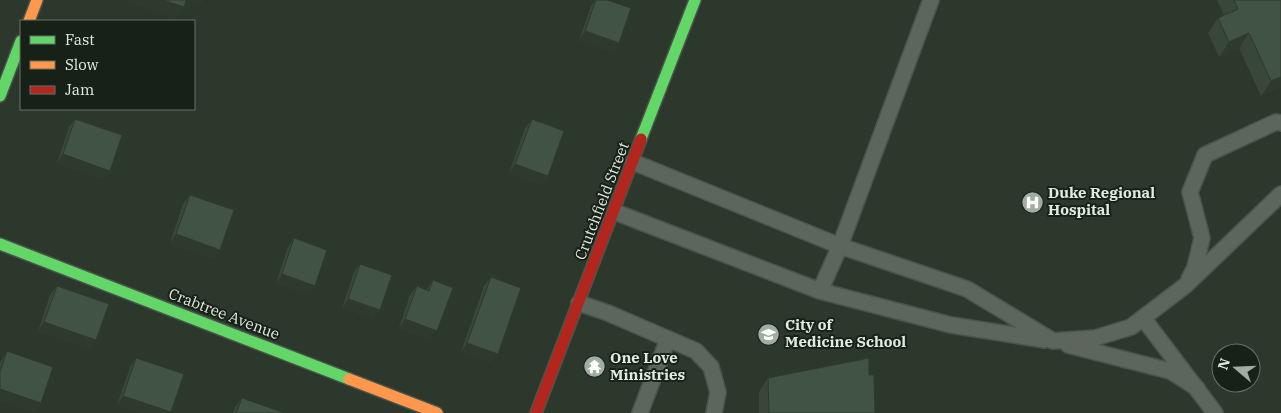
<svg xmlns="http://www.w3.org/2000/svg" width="1281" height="413" font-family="'IBM Plex Serif',serif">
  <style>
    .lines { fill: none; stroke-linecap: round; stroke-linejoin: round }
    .lane-casing { stroke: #4a544b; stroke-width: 18 }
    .fast-casing { stroke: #4a544b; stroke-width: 14 }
    .slow-casing { stroke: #4a544b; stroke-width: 14 }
    .jam-casing { stroke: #4a544b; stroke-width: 14 }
    .lane { stroke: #5d665d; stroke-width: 15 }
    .fast { stroke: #63d668; stroke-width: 11 }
    .slow { stroke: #ff974d; stroke-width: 11 }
    .jam { stroke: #b3261e; stroke-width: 11 }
    .wall { fill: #384739 }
    .shaded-wall { fill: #2e3a2e }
    .building { fill: #415342; stroke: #2e3a2e }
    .labels { text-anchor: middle; stroke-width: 4; stroke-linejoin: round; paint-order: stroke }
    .poi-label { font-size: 15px; font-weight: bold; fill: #dfecdf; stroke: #182118; text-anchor: start }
    .street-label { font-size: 15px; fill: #dfecdf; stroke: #182118 }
  </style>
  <rect width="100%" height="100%" fill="#2d382d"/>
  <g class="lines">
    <defs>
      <g id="lane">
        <polyline points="633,162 840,246 967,289 1053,341 1095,338 1131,327 1186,285 1281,194"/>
        <polyline points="615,212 820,291 951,325 1045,340"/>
        <polyline points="1189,279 1195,267 1202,238 1190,192 1205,155 1276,122 1281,123"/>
        <polyline points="820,291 840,246 931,0"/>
        <polyline points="579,303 608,313 696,351 711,367 718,392 714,413"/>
        <polyline points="1143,318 1215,413"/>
        <polyline points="1068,345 1170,371 1197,388"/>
        <polyline points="640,413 668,339"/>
      </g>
      <g id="fast">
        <polyline points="0,96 21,41"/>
        <polyline points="641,139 695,0"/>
        <polyline points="0,244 349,379"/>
      </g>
      <g id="slow">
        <polyline points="29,21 37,0"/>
        <polyline points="349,379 437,413"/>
      </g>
      <polyline id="jam" points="536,413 641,139"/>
    </defs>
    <!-- lane casing -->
    <use href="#lane" class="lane-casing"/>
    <!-- fast casing -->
    <use href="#fast" class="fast-casing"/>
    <!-- slow casing -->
    <use href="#slow" class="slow-casing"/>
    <!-- jam casing -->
    <use href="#jam" class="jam-casing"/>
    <!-- lane -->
    <use href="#lane" class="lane"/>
    <!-- fast -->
    <use href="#fast" class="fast"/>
    <!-- slow -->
    <use href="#slow" class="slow"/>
    <!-- jam -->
    <use href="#jam" class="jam"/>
  </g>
  <!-- wall -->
  <g class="wall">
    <polygon points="595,0 607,0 613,52 579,40 591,6"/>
    <polygon points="1217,0 1281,0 1281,87 1261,96 1239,48 1219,57 1208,33 1218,18 1224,15"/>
    <polygon points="75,119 110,171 104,179 57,163 69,127"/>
    <polygon points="532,119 548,176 541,185 509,173 525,128"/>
    <polygon points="190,195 214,259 170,243 183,204"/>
    <polygon points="294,238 309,294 276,283 288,247"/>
    <polygon points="360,264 374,319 342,308 354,272"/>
    <polygon points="491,277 492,363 461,352 484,286"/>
    <polygon points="433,280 431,340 399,328 410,295 417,286 426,290"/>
    <polygon points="57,286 90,349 38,331 50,295"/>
    <polygon points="7,351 41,403 35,412 0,400 0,363"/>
    <polygon points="136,358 171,412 170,413 142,413 117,405 130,367"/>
    <polygon points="869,375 875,413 759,413 759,392 768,378"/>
    <polygon points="242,398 282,413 233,413 235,407"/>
  </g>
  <!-- shaded-wall -->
  <g class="shaded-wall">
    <polygon points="121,0 163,0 184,7 176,19"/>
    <polygon points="188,0 204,0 201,5"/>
    <polygon points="585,31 619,43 613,52 579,40"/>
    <polygon points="1249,33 1239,48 1219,57 1229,42"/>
    <polygon points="1281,77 1281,87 1261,96 1271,81"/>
    <polygon points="63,154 110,171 104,179 57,163"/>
    <polygon points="515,164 548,176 541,185 509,173"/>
    <polygon points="176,234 220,250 214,259 170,243"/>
    <polygon points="282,274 315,286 309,294 276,283"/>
    <polygon points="348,299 380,310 374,319 342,308"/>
    <polygon points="405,319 437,331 431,340 399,328"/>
    <polygon points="44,322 96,340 90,349 38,331"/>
    <polygon points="467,343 498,354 492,363 461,352"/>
    <polygon points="0,389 41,403 35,412 0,400"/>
    <polygon points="123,396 171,412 170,413 142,413 117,405"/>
  </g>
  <!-- building -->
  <g class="building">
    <polygon points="163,0 186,0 184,7"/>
    <polygon points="596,0 607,0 631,8 619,43 585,31"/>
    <polygon points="1234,0 1281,0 1281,77 1271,81 1249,33 1229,42 1218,18 1238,9"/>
    <polygon points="75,119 122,135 110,171 63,154"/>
    <polygon points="532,119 564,131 548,176 515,164"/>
    <polygon points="190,195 234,210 220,250 176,234"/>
    <polygon points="294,238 327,250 315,286 282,274"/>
    <polygon points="360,264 392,275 380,310 348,299"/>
    <polygon points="491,277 521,288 498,354 467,343"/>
    <polygon points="433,280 453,288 437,331 405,319 417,286 429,291"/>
    <polygon points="57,286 109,304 96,340 44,322"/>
    <polygon points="7,351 53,367 41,403 0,389 0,372"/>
    <polygon points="136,358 184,374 171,412 123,396"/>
    <polygon points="869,358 869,375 874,375 875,413 769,413 768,378"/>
    <polygon points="242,398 282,412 282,413 236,413"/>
  </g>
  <!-- icons -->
  <defs>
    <symbol id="hospital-disc" viewBox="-11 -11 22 22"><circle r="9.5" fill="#a1ada1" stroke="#182118"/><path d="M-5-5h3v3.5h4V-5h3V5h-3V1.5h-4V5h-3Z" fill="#fff"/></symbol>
    <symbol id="school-disc" viewBox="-11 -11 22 22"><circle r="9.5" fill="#a1ada1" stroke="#182118"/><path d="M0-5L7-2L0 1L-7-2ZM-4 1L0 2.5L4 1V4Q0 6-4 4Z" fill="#fff"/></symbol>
    <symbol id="temple-disc" viewBox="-11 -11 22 22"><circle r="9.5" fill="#a1ada1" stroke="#182118"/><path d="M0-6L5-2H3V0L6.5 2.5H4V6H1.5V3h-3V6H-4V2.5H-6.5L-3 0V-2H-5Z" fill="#fff"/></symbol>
  </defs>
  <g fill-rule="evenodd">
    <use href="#hospital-disc" x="1020" y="190" width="25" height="25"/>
    <use href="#school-disc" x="756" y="322" width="25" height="25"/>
    <use href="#temple-disc" x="582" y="354" width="25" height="25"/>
  </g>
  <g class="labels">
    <!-- poi labels -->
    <g class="poi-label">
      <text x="1048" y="198">Duke Regional<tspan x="1048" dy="17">Hospital</tspan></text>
      <text x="785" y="330">City of<tspan x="785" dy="17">Medicine School</tspan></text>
      <text x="610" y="363">One Love<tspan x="610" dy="17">Ministries</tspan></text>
    </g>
    <!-- street labels -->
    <g class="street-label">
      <text transform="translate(602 201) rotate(-69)" y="5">Crutchfield Street</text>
      <text transform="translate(224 314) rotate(21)" y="5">Crabtree Avenue</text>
    </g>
  </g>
  <!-- legend -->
  <rect x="20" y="20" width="175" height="90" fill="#182118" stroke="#687268"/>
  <rect x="30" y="36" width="25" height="8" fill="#63d668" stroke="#687268"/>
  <text x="65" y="45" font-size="15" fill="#dfecdf">Fast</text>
  <rect x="30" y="61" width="25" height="8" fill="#ff974d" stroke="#687268"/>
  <text x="65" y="70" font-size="15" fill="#dfecdf">Slow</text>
  <rect x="30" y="86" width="25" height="8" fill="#b3261e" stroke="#687268"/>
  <text x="65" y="95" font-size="15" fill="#dfecdf">Jam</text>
  <!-- north arrow -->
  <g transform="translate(1236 368) rotate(289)"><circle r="24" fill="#182118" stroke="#687268"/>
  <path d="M0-4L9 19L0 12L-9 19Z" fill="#a1ada1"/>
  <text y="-8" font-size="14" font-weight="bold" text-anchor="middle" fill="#dfecdf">N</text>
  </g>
</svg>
